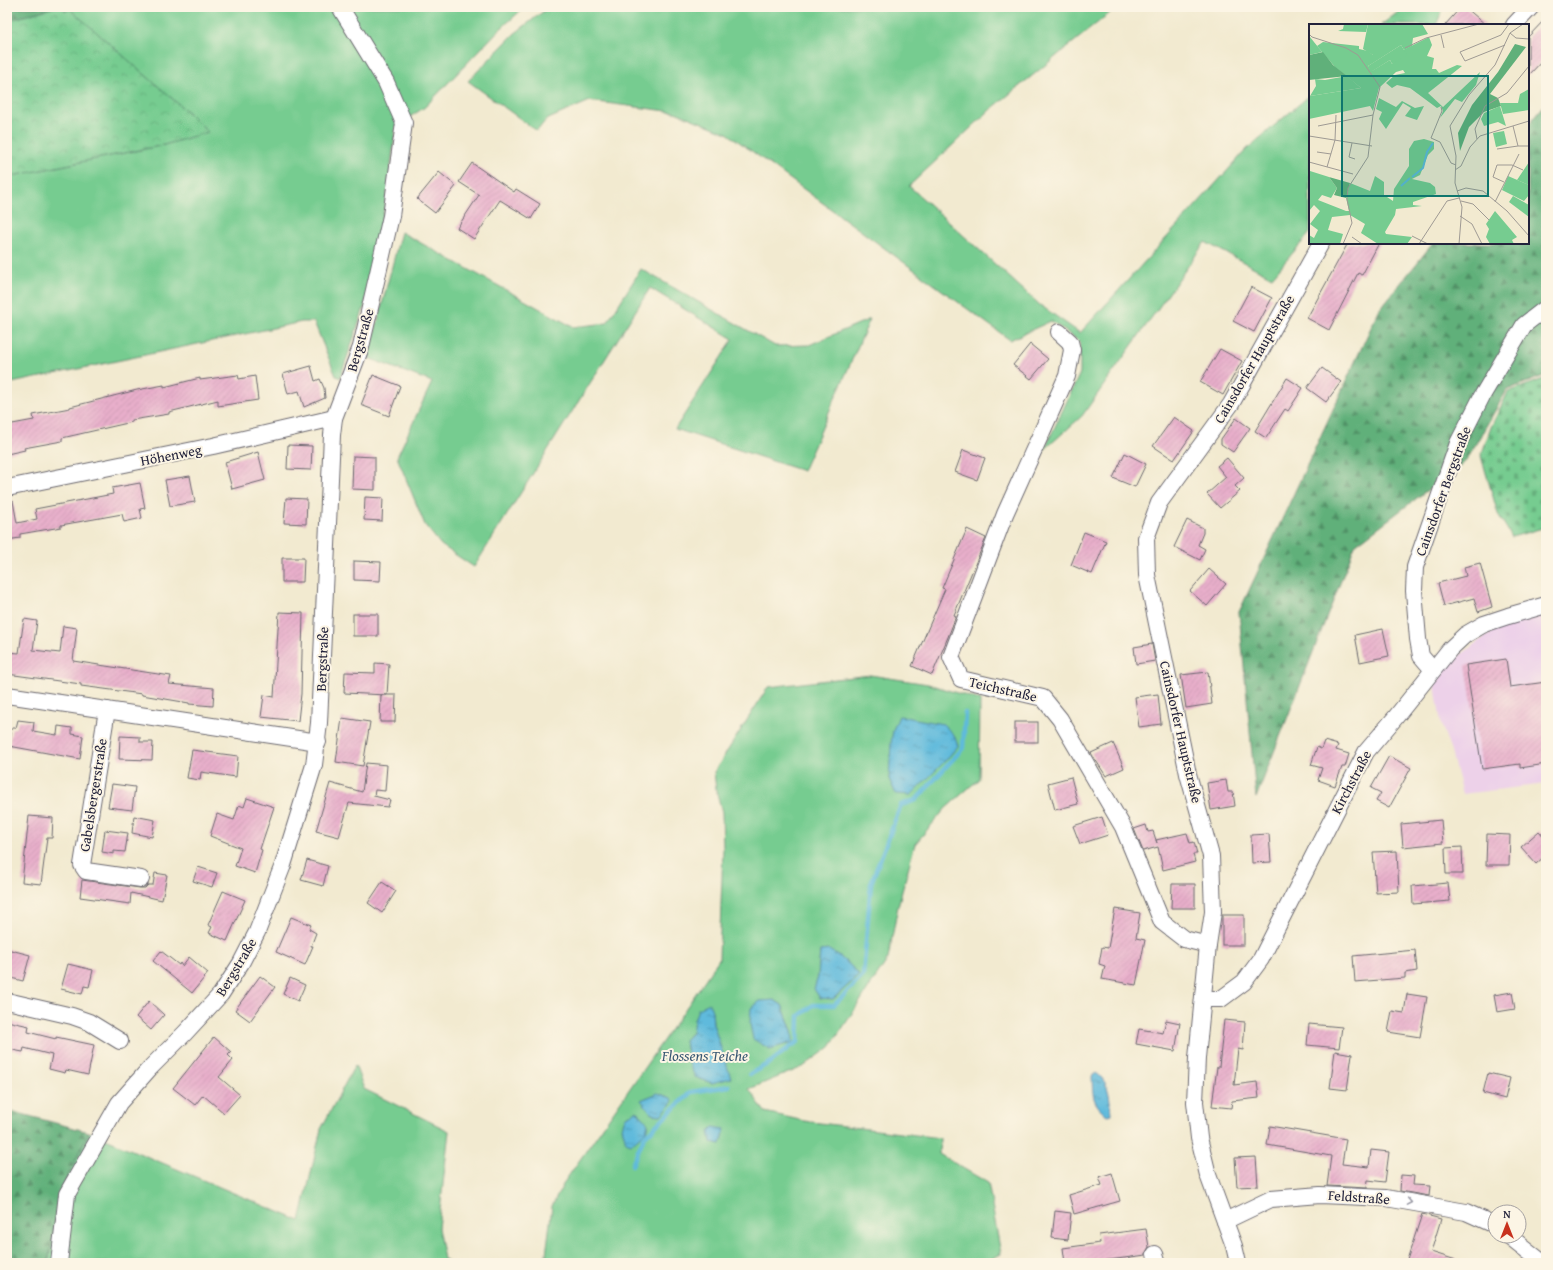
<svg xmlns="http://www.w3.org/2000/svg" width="1553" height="1270" font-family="'Gentium Book Plus',serif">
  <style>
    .built { fill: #edd1e9 }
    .grass { fill: #76cc90; stroke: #4c7766; fill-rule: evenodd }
    .forest { fill: url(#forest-firs); stroke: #41695a }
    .cemetery { fill: url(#cemetery-stones); stroke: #4c7766 }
    .park { fill: url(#park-crowns); stroke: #4c7766 }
    .water { fill: url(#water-ripples); stroke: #406e8c }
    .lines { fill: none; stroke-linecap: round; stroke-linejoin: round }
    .stream { stroke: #5ebadc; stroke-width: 4.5 }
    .building { fill: url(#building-hatch) }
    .minor-casing { stroke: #6b686f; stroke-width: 18 }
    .minor { stroke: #fff; stroke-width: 16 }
    .oneway { stroke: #9c9ca7 }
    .labels { text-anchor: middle; stroke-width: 4; stroke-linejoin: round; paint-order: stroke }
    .street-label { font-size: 14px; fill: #22223b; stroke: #fcf5e5 }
    .water-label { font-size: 15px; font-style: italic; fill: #375773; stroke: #fcf5e5 }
    .inset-river { fill: none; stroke: #5ebadc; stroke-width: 2 }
    .inset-road { fill: none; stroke: #9f9a94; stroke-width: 1 }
    .view { fill: #0f766e; fill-opacity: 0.15; stroke: #0f766e; stroke-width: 2 }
    .inset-edge { fill: none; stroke: #22223b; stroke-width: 2 }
  </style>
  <defs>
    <pattern id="forest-firs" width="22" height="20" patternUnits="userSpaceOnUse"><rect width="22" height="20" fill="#60b07a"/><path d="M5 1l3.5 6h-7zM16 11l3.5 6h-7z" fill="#4f8f65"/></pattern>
    <pattern id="cemetery-stones" width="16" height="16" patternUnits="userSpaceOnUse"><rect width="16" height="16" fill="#76cc90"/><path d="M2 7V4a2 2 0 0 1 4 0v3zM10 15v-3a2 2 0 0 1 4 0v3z" fill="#66af7d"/></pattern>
    <pattern id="park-crowns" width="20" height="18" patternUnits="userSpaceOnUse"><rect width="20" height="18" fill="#76cc90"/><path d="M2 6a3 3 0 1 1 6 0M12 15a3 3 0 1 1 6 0" fill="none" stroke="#66af7d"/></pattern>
    <pattern id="water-ripples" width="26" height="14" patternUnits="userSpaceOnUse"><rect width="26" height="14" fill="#5ebadc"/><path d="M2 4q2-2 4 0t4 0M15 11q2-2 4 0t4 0" fill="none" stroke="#4d97b4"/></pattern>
    <pattern id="building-hatch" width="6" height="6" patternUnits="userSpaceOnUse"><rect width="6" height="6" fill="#e8afcb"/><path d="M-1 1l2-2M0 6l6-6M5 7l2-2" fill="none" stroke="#c796af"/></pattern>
  </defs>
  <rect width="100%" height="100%" fill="#fcf5e5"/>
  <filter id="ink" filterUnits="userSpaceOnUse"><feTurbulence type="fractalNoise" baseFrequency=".025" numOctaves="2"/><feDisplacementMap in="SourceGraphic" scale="8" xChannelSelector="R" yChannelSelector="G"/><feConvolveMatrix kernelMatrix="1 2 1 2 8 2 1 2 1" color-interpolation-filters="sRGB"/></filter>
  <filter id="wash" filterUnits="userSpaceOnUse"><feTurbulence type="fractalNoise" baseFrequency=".012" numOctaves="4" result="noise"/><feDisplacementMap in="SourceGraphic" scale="16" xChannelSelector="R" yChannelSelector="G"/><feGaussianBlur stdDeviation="0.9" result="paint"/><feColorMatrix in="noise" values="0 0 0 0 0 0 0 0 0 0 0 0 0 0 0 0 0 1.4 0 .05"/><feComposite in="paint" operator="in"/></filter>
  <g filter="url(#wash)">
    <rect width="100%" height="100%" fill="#f2ead0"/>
    <!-- built -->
    <polygon class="built" points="1546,612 1546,784 1462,794 1450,748 1441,724 1435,685 1449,663 1508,621"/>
    <!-- grass -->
    <g class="grass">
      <polygon points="61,7 525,7 498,31 425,107 396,126 388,189 365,305 340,378 336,376 314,322 302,322 7,384 7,177 164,145 207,132 192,116 70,10 66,11"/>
      <polygon points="549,7 1117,7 990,110 909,186 1040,305 1080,333 1247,149 1310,95 1310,233 1272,277 1205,242 1082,416 1044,450 1080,373 1080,342 1051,321 1010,340 727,133 675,112 590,101 546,120 537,131 468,81 514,34"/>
      <polygon points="1405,7 1444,7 1436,25 1381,25"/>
      <polygon points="401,232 573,327 607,323 641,269 775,346 809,345 870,319 803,471 675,429 733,339 650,288 474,567 441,545 425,525 397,457 432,382 368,358"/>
      <path d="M 870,675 L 928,684 L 980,700 L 979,779 L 946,808 L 915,844 L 898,906 L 888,959 L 830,1047 L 803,1067 L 749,1089 L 765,1112 L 804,1121 L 940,1138 L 939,1154 L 988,1183 L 1001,1254 L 984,1263 L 545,1263 L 552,1206 L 565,1181 L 686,1008 L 719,959 L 723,849 L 722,812 L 716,790 L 714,772 L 768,687 ZM 945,761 L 911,795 L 889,779 L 891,762 ZM 820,951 L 859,975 L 833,999 L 815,989 L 818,977 ZM 774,1000 L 782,1005 L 792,1031 ZM 712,1011 L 713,1024 L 725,1063 L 688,1061 L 685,1040 Z"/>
      <polygon points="355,1065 364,1089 449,1131 438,1228 444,1259 449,1263 48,1263 61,1190 89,1132 300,1221 321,1129"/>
    </g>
    <!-- forest -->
    <g class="forest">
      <polygon points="7,7 55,7 7,21"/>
      <polygon points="1546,103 1546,375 1507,390 1466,461 1355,545 1256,798 1239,612 1379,310 1433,243 1528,243 1528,125"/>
      <polygon points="7,1110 89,1132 61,1190 48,1263 7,1263"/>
    </g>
    <!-- cemetery -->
    <polygon class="cemetery" points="1546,378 1546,527 1512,537 1498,514 1481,456 1491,427 1508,392"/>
    <!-- park -->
    <polygon class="park" points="55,7 61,7 66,11 70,9 192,116 208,132 164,145 7,177 7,21"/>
    <!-- water -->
    <g class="water">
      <polygon points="899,716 943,724 954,735 958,746 945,761 911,795 896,794 889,779 891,743 893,730"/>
      <path d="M 829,950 C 841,957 850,964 859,975 L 833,999 L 820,998 L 814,989 L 818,977 L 820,951 Z"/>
      <polygon points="774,1000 782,1005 792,1031 793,1042 770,1049 753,1039 750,1024 751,1008 760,1001"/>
      <polygon points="709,1003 712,1011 713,1024 731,1078 712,1083 695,1077 688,1061 685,1040 692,1033 694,1020 698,1009"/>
      <path d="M 1096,1073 C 1110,1082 1110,1100 1111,1114 L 1107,1115 C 1091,1102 1093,1095 1092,1076 Z"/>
      <polygon points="658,1093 671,1098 673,1101 661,1115 652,1114 641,1100"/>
      <polygon points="637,1111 648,1123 646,1132 631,1144 626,1142 622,1127 626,1116"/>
      <polygon points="713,1127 725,1129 721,1144 711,1142 709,1131"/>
    </g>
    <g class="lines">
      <!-- stream -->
      <g class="stream">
        <polyline points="750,1074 771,1062 791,1046 798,1042 799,1016 813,1005 834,1005 863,976 871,883 901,805 916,800 963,748 965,713"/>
        <polyline points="632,1165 644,1137 691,1092 729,1086"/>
      </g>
    </g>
    <g id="blocks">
      <!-- building -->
      <g class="building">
        <polygon points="1461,7 1465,7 1486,25 1445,25"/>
        <polygon points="1546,18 1546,57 1528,76 1528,37"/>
        <polygon points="472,163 514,192 516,189 540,204 531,219 500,200 474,239 457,228 479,195 459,182"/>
        <polygon points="439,172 456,186 435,213 417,199"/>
        <polygon points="1348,243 1379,243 1362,275 1358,273 1329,330 1307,318"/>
        <polygon points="1251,287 1272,298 1254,332 1233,321"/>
        <polygon points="1030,344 1048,359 1031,379 1013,365"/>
        <polygon points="1220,349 1242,361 1223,395 1200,382"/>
        <polygon points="311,366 315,381 320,379 324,388 325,398 304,407 299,391 288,394 283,374"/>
        <polygon points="1322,368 1341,382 1326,402 1307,388"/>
        <polygon points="238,375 239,379 255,376 258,400 218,406 218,400 169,412 169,414 132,420 132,422 62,438 62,441 24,448 25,450 7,454 7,425 34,420 33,415 70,408 70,407 137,390 164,385 164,387 200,378 200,380"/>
        <polygon points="373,375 400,386 389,416 361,405"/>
        <polygon points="1287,378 1303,388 1288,411 1285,409 1266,438 1255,431"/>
        <polygon points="1174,417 1194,431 1174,460 1153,446"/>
        <polygon points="1236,418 1250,428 1233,452 1221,444 1221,439"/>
        <polygon points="288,445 312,446 311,470 287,469"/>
        <polygon points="963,450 985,458 977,480 955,472"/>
        <polygon points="258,452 265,480 232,489 225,462"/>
        <polygon points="1125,453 1146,464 1135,487 1113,478"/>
        <polygon points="353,456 375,457 375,490 352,489"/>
        <polygon points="1227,458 1244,478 1235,486 1240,491 1220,508 1207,494 1226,477 1217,466"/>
        <polygon points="190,476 195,502 170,506 165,480"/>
        <polygon points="140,483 145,508 140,509 142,518 124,522 122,514 61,525 61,527 20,534 20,538 7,540 7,501 13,501 17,523 37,519 35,509 113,494 112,488"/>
        <polygon points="365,497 383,498 382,521 364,520"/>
        <polygon points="286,498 307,499 306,524 284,523"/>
        <polygon points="1187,520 1203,528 1203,533 1198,545 1205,549 1200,560 1174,547"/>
        <polygon points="967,529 986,538 954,615 956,616 948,637 932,675 912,666 945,589 942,588"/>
        <polygon points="1084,532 1106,541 1092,574 1071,565"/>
        <polygon points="282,558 304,558 303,582 282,582"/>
        <polygon points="354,561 381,562 380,581 354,580"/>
        <polygon points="1480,563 1492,607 1478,612 1474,598 1444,606 1438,583 1466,576 1464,567"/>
        <polygon points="1209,569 1226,584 1207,606 1190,591"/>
        <polygon points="279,612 303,613 301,694 298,721 261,717 264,695 274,697"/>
        <rect x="353" y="614" width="25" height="22"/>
        <polygon points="24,619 37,621 33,650 60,653 63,626 77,628 73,661 171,676 169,684 214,688 213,706 189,704 189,703 142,695 142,694 81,686 81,684 7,674 7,652 19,653"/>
        <polygon points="1383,629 1389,656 1360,662 1355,635"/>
        <polygon points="1152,644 1155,661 1136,664 1134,647"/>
        <polygon points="1506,659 1510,687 1546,682 1546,764 1520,768 1520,764 1482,769 1466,665"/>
        <polygon points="375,663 389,664 387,695 344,693 345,672 375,673"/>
        <polygon points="1208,672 1212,704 1186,708 1181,675"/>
        <polygon points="1158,694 1161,724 1139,727 1135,697"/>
        <polygon points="381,695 396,695 395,722 380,722"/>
        <polygon points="342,718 370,722 363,766 336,762"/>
        <polygon points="18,720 34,722 33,731 57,735 58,726 72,728 72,734 83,736 80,759 9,746 12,728 16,728"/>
        <rect x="1015" y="722" width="23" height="20"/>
        <polygon points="120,736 140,737 140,742 153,742 152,760 119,759"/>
        <polygon points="1324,741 1338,745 1336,750 1349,754 1345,767 1342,767 1335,786 1318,780 1322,768 1311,765 1317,747 1321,749"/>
        <polygon points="1113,743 1124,768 1106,776 1091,753"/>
        <polygon points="192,750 238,756 236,777 201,772 200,780 187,778"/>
        <polygon points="1389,756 1411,768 1389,808 1376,801 1381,793 1371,788"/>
        <polygon points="366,763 387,765 385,791 375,790 374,796 390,800 388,807 349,803 339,837 316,831 330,783 362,792"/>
        <polygon points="1071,777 1078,804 1055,810 1048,783"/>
        <polygon points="1226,780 1228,792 1233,792 1235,806 1211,810 1207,783"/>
        <polygon points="112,784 135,787 132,810 108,807"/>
        <polygon points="247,798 274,807 260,849 262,850 255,873 235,866 241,848 210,836 217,814 234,820 239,805 244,807"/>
        <polygon points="29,816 53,818 52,838 47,838 41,884 22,882"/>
        <polygon points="134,816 155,820 152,837 132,833"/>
        <polygon points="1102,817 1108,835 1080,844 1073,826"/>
        <polygon points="1441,820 1443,843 1403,847 1401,824"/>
        <polygon points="1146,825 1148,832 1153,831 1157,843 1156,840 1187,833 1190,843 1194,842 1197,854 1193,854 1195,862 1163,870 1158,847 1143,851 1134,829"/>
        <polygon points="105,830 128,833 125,852 114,851 114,854 102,852"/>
        <polygon points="1539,831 1546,839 1546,855 1536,864 1521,847"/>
        <polygon points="1269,834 1271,862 1252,863 1251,835"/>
        <polygon points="1487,834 1510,835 1509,865 1486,865"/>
        <polygon points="1462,847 1463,874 1446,874 1445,848"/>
        <polygon points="1397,851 1399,892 1376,893 1373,852"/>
        <polygon points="307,860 328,866 323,886 301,880"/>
        <polygon points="198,867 217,873 212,887 193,881"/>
        <polygon points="155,873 167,875 162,900 131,893 130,904 80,897 82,880 140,888 145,888 148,885 153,885"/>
        <polygon points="382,882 396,891 382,913 368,903"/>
        <polygon points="1448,883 1450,901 1413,904 1412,886"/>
        <polygon points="1172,884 1195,884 1195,908 1171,908"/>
        <polygon points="223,891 245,900 227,941 209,933 212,927 208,925"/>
        <polygon points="1115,909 1140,913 1136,938 1145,940 1136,985 1102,979 1105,966 1099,964 1102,947 1108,948"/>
        <rect x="1222" y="915" width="22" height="30"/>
        <polygon points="291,917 311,925 309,929 316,933 311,946 313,946 305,965 276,952"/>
        <polygon points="7,949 30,955 23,981 7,977"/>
        <polygon points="1415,950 1417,971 1405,973 1405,978 1355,982 1353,956"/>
        <polygon points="161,951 179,965 180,963 182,966 189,957 208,973 192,993 153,961"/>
        <polygon points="68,964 93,970 89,987 84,986 82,994 61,989"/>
        <polygon points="260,976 275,987 250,1021 235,1010"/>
        <polygon points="290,978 305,985 298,1001 283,994"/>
        <polygon points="1512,992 1515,1009 1497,1012 1494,995"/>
        <polygon points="1407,994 1427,997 1420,1037 1388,1032 1392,1011 1404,1013"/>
        <polygon points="149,1001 164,1015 151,1030 136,1017"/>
        <polygon points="1166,1020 1180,1023 1175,1051 1136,1044 1139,1029 1163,1033"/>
        <polygon points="1224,1020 1245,1022 1243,1050 1238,1049 1234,1085 1257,1082 1259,1098 1232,1101 1231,1108 1212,1106 1217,1067 1219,1067"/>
        <polygon points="7,1021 29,1026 28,1032 56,1039 56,1037 94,1045 88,1075 66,1070 65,1073 49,1069 52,1055 24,1048 23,1052 7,1049"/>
        <polygon points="1309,1024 1342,1027 1339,1048 1307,1045"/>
        <polygon points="214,1037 231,1052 228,1055 233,1060 219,1077 240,1095 224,1113 203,1095 195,1105 173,1088"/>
        <polygon points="1335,1051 1352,1054 1347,1090 1330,1088"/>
        <polygon points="1488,1073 1510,1078 1505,1099 1483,1093"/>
        <polygon points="1270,1126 1346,1139 1342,1164 1369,1167 1371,1150 1389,1152 1385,1182 1368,1180 1367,1188 1327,1186 1331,1156 1267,1145"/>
        <polygon points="1256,1157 1258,1186 1237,1187 1235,1158"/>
        <polygon points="1112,1173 1120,1201 1074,1214 1069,1195 1102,1185 1099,1177"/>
        <polygon points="1401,1175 1414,1176 1413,1185 1430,1186 1429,1196 1400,1191"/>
        <polygon points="1055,1211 1071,1213 1068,1240 1052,1238"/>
        <polygon points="1422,1214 1441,1219 1431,1252 1456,1260 1456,1263 1406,1263"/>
        <polygon points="1146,1229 1149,1247 1146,1252 1146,1255 1087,1263 1065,1263 1063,1248 1100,1243 1099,1235"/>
      </g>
    </g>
  </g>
  <g filter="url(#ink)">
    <use href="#blocks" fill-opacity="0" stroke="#6b686f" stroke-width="1"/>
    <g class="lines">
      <defs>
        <g id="minor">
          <polyline points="1514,25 1531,7"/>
          <polyline points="1059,332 1070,342 1072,350 1067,376 1005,514 951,657 961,679 1043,698 1060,719 1123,827 1162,922 1184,939 1208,945"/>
          <polyline points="7,488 213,446 334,418"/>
          <polyline points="1433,670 1421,656 1418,639 1414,591 1415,567 1458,443 1482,396 1524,325 1546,308"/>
          <polyline points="7,695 318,742"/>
          <polyline points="107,710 82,865 86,871 141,879"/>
          <polyline points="1203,999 1221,999 1244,982 1261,959 1366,752 1395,718 1450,649 1465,635 1484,624 1508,616 1546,605"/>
          <polyline points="7,1001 72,1016 89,1022 120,1041"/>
          <polyline points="1225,1221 1271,1199 1320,1195 1386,1198 1466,1212 1495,1225"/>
          <polyline points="1509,1236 1543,1263"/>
          <polyline points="1155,1254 1158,1263"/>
          <polyline points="59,1263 67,1194 119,1103 150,1068 185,1033 221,994 241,963 257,932 283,865 314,765 319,723 332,435 334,418 361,347 391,216 404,123 386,82 340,7"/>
          <polyline points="1238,1263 1234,1246 1208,1175 1199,1138 1195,1102 1197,1058 1208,945 1213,912 1211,856 1188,774 1147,575 1146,538 1159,503 1231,404 1321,243"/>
        </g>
      </defs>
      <!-- minor casing -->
      <use href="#minor" class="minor-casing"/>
      <!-- minor -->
      <use href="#minor" class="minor"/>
    </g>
    <!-- one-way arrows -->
    <defs><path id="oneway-chevron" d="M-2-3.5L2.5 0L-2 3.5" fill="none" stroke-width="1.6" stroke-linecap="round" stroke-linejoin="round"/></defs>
    <use class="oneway" href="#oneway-chevron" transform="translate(1409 1202) rotate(10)"/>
  </g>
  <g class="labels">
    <!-- street labels -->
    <g class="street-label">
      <text transform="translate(360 340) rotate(-74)" y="5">Bergstraße</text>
      <text transform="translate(1254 359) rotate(-60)" y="5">Cainsdorfer Hauptstraße</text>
      <text transform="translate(171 455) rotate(-11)" y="5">Höhenweg</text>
      <text transform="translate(1443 491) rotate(-70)" y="5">Cainsdorfer Bergstraße</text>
      <text transform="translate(322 659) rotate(-88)" y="5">Bergstraße</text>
      <text transform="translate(1003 689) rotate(13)" y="5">Teichstraße</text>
      <text transform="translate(1181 732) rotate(77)" y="5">Cainsdorfer Hauptstraße</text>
      <text transform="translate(1351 782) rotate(-62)" y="5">Kirchstraße</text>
      <text transform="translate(93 795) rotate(-81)" y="5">Gabelsbergerstraße</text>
      <text transform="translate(236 967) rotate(-59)" y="5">Bergstraße</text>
      <text transform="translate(1359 1197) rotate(4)" y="5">Feldstraße</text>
    </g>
    <!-- water labels -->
    <g class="water-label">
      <text x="705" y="1061">Flossens Teiche</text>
    </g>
  </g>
  <!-- overview -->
  <g transform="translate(1309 24)">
    <rect width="220" height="220" fill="#f2ead0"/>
    <path d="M 35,0 L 59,0 L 57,8 L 29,7 L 34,5 ZM 120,13 L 123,21 L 118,32 L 125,34 L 123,45 L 127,45 L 130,49 L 148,41 L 153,42 L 119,69 L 134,83 L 171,48 L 167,61 L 153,78 L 146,75 L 131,94 L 134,87 L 132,82 L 128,84 L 101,64 L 88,61 L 83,64 L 77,59 L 86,51 L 96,49 L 94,46 L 87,48 L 70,64 L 64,87 L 61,82 L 0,95 L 1,72 L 52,64 L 26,43 L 8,22 L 14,18 L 50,22 L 50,25 L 59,27 L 64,31 L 64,39 L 59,42 L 63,47 L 81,36 L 83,40 L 96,25 ZM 220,65 L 220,86 L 194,90 L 191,79 L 209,79 L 211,70 ZM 70,74 L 87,83 L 93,77 L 106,84 L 115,82 L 108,96 L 96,92 L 102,84 L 94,79 L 77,105 L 70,95 L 73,88 L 67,85 ZM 195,107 L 198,120 L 187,123 L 184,109 ZM 115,115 L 125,118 L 125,125 L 119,131 L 111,151 L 103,155 L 121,159 L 126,163 L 127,170 L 104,178 L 104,181 L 113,182 L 87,185 L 86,191 L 76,208 L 77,210 L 103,213 L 98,220 L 69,220 L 52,209 L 56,200 L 41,191 L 23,193 L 19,206 L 34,210 L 31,220 L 0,219 L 0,211 L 5,214 L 9,206 L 1,200 L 11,187 L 5,181 L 0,187 L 1,147 L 20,153 L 28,164 L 22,174 L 13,171 L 9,176 L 37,187 L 40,187 L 37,174 L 41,159 L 61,167 L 66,152 L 75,158 L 75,171 L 84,177 L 85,165 L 100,142 L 100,125 L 105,117 ZM 220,138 L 220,161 L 208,156 ZM 204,172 L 220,181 L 220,193 L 200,178 Z" fill="#76cc90"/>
    <path d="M 206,20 L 217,23 L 181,70 L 189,74 L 192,82 L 175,88 L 160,103 L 151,127 L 149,109 L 163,81 L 189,48 ZM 14,28 L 24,41 L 38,52 L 0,56 L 0,31 ZM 20,153 L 41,159 L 37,174 L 25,171 L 28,164 Z" fill="#60b07a"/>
    <path d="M 191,82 L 197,102 L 189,98 L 175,102 L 172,95 L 175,89 Z" fill="#76cc90"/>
    <path d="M 59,0 L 113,0 L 119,10 L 104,14 L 103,22 L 95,26 L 92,21 L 64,39 L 64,31 L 54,25 ZM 38,52 L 52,64 L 1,72 L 7,62 L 6,55 L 16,56 Z" fill="#76cc90"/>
    <path d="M 0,11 L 1,13 L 13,28 L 0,31 ZM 92,21 L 98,31 L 83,40 L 81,36 L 62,48 L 59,42 ZM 199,152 L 220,161 L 220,171 L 215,177 L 193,166 ZM 186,187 L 208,213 L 203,216 L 205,220 L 181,220 L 177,213 L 180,205 L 177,200 Z" fill="#76cc90"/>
    <path class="inset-river" d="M 103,153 L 114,144 L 118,128 L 124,119M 92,162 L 101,154"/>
    <path class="inset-road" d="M 201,9 L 207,14 L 220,15M 0,10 L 3,13 L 37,24 L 49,31 L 71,63 L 64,91 L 59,133 L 39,164 L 38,175 L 43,199 L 34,220M 132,11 L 135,24M 196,21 L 156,37 L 151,28 L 192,11 L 200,0M 96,24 L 117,14 L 170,0M 132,83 L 133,87 L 122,114 L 131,118 L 142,139 L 147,141M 9,102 L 64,91M 204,102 L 209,122 L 220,122M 0,112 L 63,122M 168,115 L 166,105 L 176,82 L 198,69 L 220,42M 43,119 L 40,133 L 46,135M 188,125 L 209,122M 8,128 L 22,130M 0,138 L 44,150M 18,143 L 26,116 L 27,91M 146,146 L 152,142 L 161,123 L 171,112 L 220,97M 195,158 L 184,153 L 188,141 L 203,141 L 214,146M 148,167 L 157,164 L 174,167 L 198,187 L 220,212M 152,177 L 164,180 L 180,196M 186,178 L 210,130M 151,192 L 163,200 L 173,220M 103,212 L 119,220M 43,213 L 53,220M 110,220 L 138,177 L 150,174M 150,220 L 153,183 L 146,159 L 147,132 L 141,102 L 160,71 L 186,41 L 201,9 L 214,0"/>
    <path class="view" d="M 33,52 L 179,52 L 179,172 L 33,172 Z"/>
    <rect width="220" height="220" class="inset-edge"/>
  </g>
  <!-- margin -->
  <rect width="1553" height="1270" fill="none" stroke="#fcf5e5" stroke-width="24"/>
  <!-- north arrow -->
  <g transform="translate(1507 1224)"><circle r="19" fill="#fcf5e5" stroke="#a5a1a1"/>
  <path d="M0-3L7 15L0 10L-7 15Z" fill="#c8321e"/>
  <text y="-6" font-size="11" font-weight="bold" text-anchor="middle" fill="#22223b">N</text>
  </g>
</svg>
